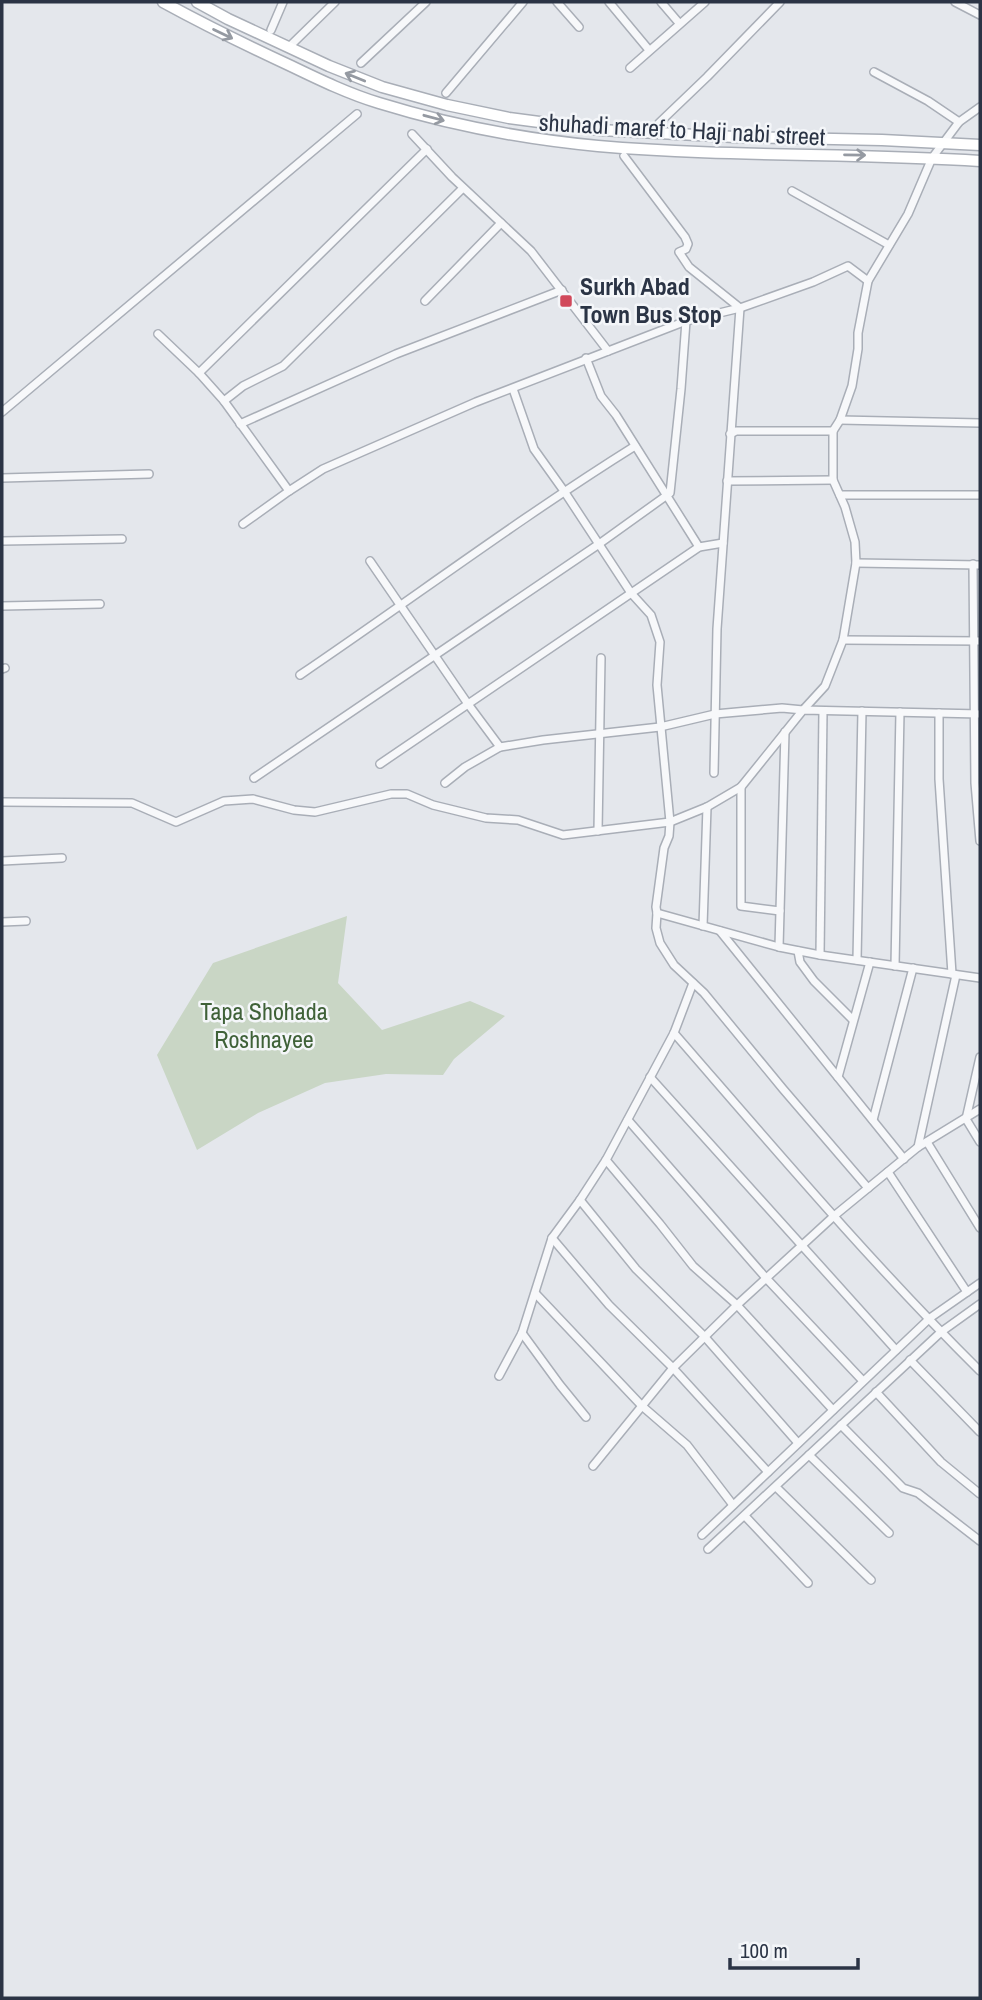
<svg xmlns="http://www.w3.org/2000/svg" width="982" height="2000" font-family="'Archivo Narrow',sans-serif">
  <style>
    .green { fill: #c9d6c5 }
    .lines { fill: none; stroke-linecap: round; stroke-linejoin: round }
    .minor-casing { stroke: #a9aeb7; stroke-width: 10 }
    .secondary-casing { stroke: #a9aeb7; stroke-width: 13 }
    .minor { stroke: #f7f8fa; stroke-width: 7 }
    .secondary { stroke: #fff; stroke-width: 10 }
    .oneway { stroke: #959aa2 }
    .poi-dot { fill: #d1495b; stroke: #f4f6f9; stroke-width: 2.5 }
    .labels { text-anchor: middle; stroke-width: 5; stroke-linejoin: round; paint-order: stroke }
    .street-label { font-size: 24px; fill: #2b3445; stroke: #f4f6f9 }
    .poi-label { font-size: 24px; font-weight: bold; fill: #2b3445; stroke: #f4f6f9; text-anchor: start }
    .park-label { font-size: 24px; fill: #3f6138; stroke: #f4f6f9 }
  </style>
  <rect width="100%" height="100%" fill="#e4e7ec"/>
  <!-- green -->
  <polygon class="green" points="347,916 338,983 382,1030 470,1001 505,1016 454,1059 443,1075 386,1074 325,1083 258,1113 197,1150 157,1055 213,963"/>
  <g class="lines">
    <defs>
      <g id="minor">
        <polyline points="557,2 579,27"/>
        <polyline points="609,2 649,50"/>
        <polyline points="661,2 679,23"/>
        <polyline points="955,2 980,15"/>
        <polyline points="271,30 283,2"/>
        <polyline points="292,44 335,2"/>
        <polyline points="361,63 426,2"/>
        <polyline points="630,68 705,2"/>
        <polyline points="874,72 928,101 959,122"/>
        <polyline points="446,93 523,2"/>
        <polyline points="659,123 707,77 780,2"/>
        <polyline points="412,134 452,177 531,251 608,351"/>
        <polyline points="624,156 685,237 688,244 686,249 679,252 689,267 740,308 717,629 714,773"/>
        <polyline points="792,191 889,245"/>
        <polyline points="425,301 501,223"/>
        <polyline points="158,334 199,373 224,401 289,491"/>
        <polyline points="586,358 601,396 616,415 699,547"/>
        <polyline points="199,373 427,149"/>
        <polyline points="513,389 534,449 564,491 631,593 651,615 660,642 657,685 670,822 669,836 664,848 656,907 657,913 656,928 660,943 674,965 704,993 783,1089 868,1188"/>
        <polyline points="224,401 243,386 283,366 463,188"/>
        <polyline points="2,412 357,114"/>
        <polyline points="840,420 980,423"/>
        <polyline points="240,424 396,354 562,290"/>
        <polyline points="730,434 736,431 833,431"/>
        <polyline points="2,478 149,474"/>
        <polyline points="727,481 833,480"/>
        <polyline points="840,495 980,495"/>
        <polyline points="243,524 289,491 323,469 476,402 686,321 740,308 813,282 848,266 868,281"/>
        <polyline points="2,541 122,539"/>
        <polyline points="370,561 468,704 500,747"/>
        <polyline points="856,563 980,565"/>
        <polyline points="973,564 975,783 980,841"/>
        <polyline points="2,606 100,604"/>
        <polyline points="843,640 980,641"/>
        <polyline points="2,669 5,668"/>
        <path d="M 300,675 C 412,599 520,518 635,446"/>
        <polyline points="939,713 939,779 952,974"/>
        <polyline points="380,764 699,547 723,543"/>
        <polyline points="254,778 599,544 670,493 681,389 686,321"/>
        <polyline points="445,783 465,767 500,747 543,740 660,727 715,714 782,708 803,710 825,686 843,640 856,563 855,542 845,507 833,480 833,431 840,420 852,386 858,349 858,333 868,281 908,214 932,158 959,122 980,107"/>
        <polyline points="741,787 741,906 780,911"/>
        <polyline points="2,802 132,803 176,822 224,801 253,799 294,810 315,812 391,794 407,794 433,805 486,818 518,820 563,835 670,822 707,807 741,787 803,710 980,714"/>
        <polyline points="598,831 601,658"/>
        <polyline points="2,861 62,858"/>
        <polyline points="657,913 779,947 820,955 980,978"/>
        <polyline points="2,922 26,921"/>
        <polyline points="703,926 707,807"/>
        <polyline points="720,931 904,1159"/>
        <polyline points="779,947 785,732"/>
        <polyline points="798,951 800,962 814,981 853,1020"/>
        <polyline points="820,955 823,711"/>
        <polyline points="857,960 862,711"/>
        <polyline points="895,966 900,712"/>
        <path d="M 674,1033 C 774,1148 872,1264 980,1371"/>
        <polyline points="980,1057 966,1119 980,1142"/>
        <polyline points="650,1077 896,1350"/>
        <polyline points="838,1077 870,962"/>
        <polyline points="628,1120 766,1278 863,1381"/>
        <polyline points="873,1120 913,968"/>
        <polyline points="927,1142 980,1228"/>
        <polyline points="918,1147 956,975"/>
        <polyline points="606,1160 660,1224 693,1266 737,1305 833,1410"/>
        <polyline points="888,1172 967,1292"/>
        <polyline points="580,1200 636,1269 704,1336 798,1443"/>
        <polyline points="552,1238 609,1305 673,1368 768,1472"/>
        <polyline points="536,1294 642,1406 687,1445 733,1505"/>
        <polyline points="522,1333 560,1385 586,1417"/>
        <polyline points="910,1360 980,1432"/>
        <polyline points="499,1376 522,1333 552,1238 580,1200 606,1160 674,1033 693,983"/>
        <polyline points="876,1392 941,1462 980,1494"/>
        <polyline points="841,1425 903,1488 918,1493 980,1541"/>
        <polyline points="809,1455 889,1533"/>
        <polyline points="593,1466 673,1368 737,1305 834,1216 918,1147 980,1109"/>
        <polyline points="776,1487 871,1580"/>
        <polyline points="745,1516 808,1583"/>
        <polyline points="702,1535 930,1318 980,1283"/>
        <polyline points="708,1549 941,1332 980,1304"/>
      </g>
      <g id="secondary">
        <path d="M 163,2 C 205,25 248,46 291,66 C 320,80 349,94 379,103 C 450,125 524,139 598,146 C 725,157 853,153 980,161"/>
        <polyline points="197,2 228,19 329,66 382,87 447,105 509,118 600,130 735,137 882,140 980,145"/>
      </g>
    </defs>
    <!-- minor casing -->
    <use href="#minor" class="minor-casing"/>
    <!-- secondary casing -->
    <use href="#secondary" class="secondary-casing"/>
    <!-- minor -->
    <use href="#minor" class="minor"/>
    <!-- secondary -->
    <use href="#secondary" class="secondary"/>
  </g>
  <!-- one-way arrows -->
  <defs><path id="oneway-shaft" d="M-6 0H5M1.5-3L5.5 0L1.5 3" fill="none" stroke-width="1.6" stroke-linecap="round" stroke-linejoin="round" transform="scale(1.75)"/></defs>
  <g class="oneway">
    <use href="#oneway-shaft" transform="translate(223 34) rotate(26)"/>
    <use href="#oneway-shaft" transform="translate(355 77) rotate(-158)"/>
    <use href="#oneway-shaft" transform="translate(434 118) rotate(15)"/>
    <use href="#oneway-shaft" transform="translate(855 155) rotate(1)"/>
  </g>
  <!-- markers -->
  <rect class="poi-dot" x="559" y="294" width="14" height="14" rx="3.5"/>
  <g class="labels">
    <!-- street labels -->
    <g class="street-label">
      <text transform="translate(682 130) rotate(3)" y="8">shuhadi maref to Haji nabi street</text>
    </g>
    <!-- poi labels -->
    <g class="poi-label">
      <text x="580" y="295">Surkh Abad<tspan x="580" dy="28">Town Bus Stop</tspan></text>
    </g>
    <!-- park labels -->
    <g class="park-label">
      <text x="264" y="1020">Tapa Shohada<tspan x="264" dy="28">Roshnayee</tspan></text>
    </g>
  </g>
  <!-- border -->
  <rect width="982" height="2000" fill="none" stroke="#2b3445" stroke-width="7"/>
  <!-- scale -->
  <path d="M730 1958v10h128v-10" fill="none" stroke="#2b3445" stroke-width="3.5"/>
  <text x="740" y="1958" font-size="21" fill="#2b3445" stroke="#f4f6f9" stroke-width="5" paint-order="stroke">100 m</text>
</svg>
